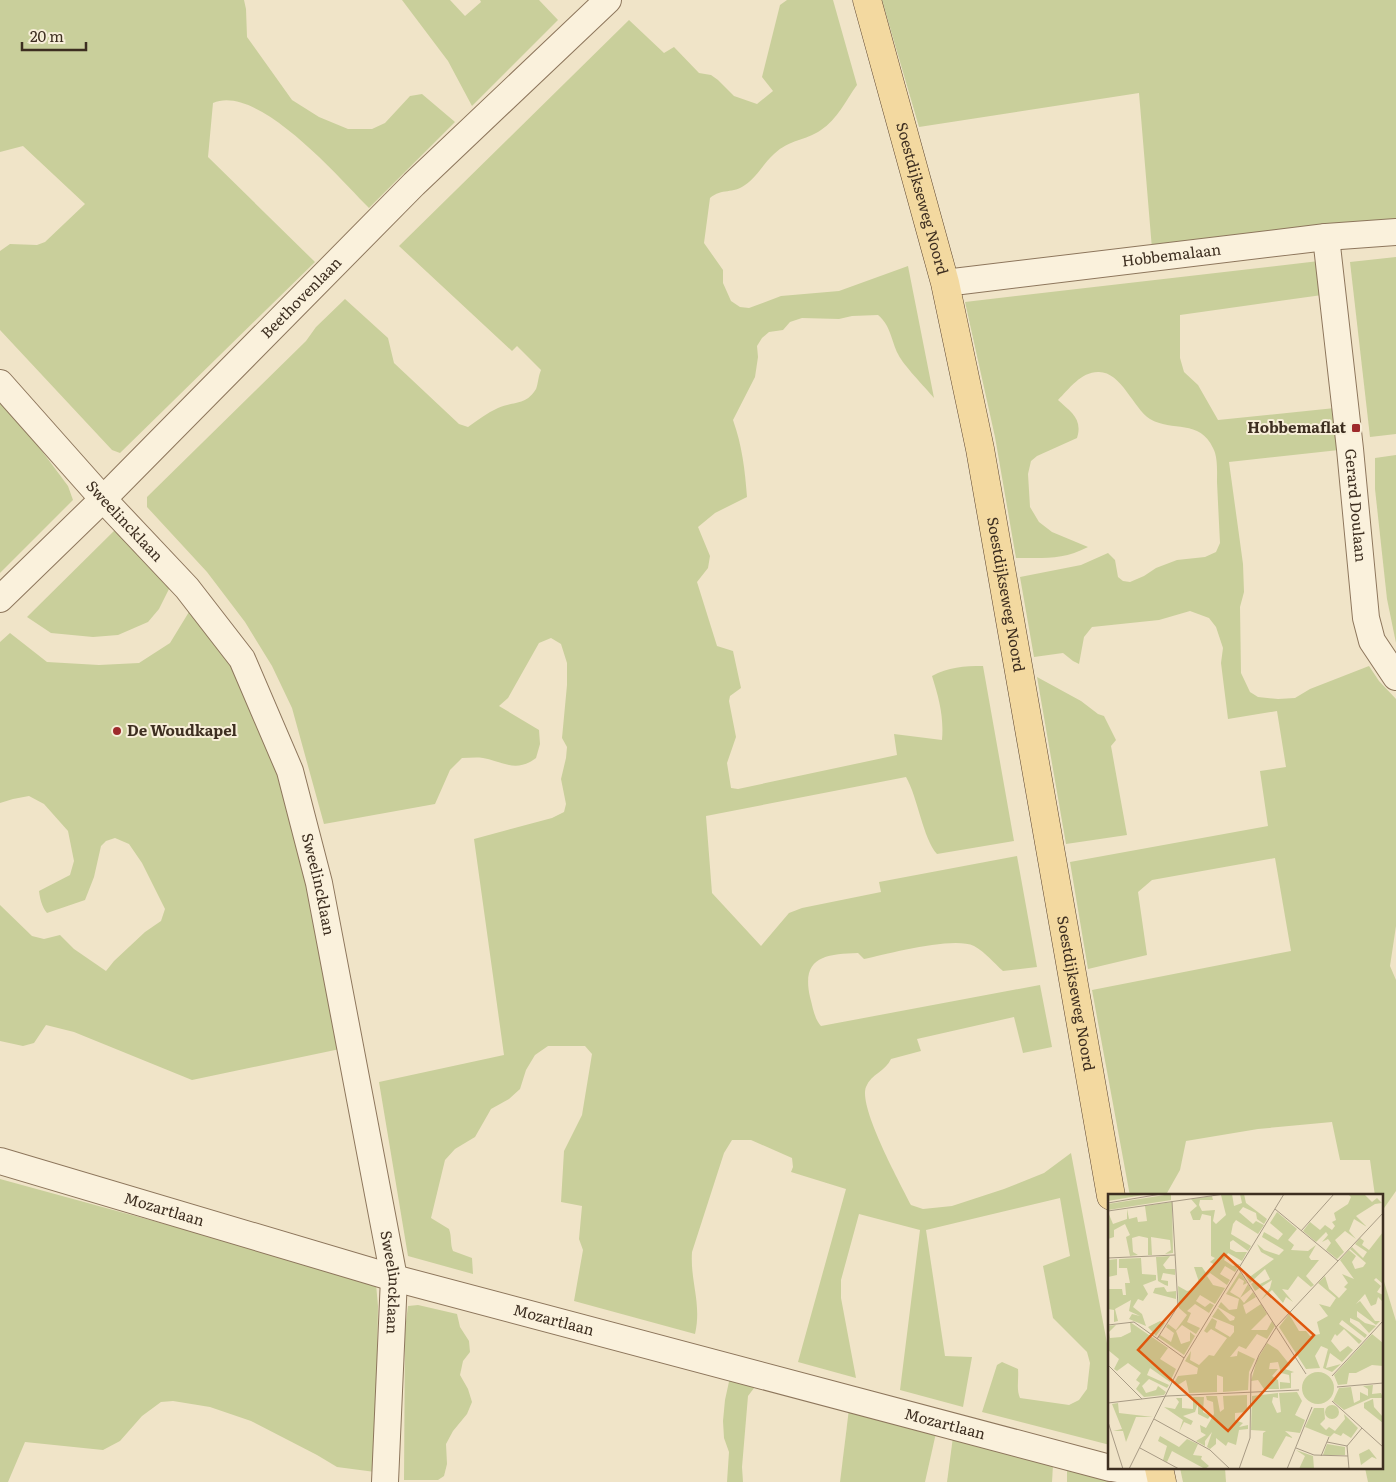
<svg xmlns="http://www.w3.org/2000/svg" width="1396" height="1482" font-family="Literata,serif">
  <style>
    .green { fill: #c9cf9b }
    .lines { fill: none; stroke-linecap: round; stroke-linejoin: round }
    .minor-casing { stroke: #8d765c; stroke-width: 28 }
    .major-casing { stroke: #5b4430; stroke-width: 29 }
    .minor { stroke: #faf1dc; stroke-width: 26 }
    .major { stroke: #f3d9a0; stroke-width: 28 }
    .poi-dot { fill: #9e2a2b; stroke: #f7eed8; stroke-width: 2 }
    .labels { text-anchor: middle; stroke-width: 4; stroke-linejoin: round; paint-order: stroke }
    .street-label { font-size: 15px; fill: #3d2e20; stroke: #f7eed8 }
    .poi-label { font-size: 15px; font-weight: bold; fill: #3d2e20; stroke: #f7eed8; text-anchor: end }
    .inset-road { fill: none; stroke: #a89b85; stroke-width: 1 }
    .view { fill: #df570d; fill-opacity: 0.15; stroke: #df570d; stroke-width: 2.5 }
    .inset-edge { fill: none; stroke: #3d2e20; stroke-width: 2.5 }
  </style>
  <rect width="100%" height="100%" fill="#f0e4c8"/>
  <!-- green -->
  <g class="green">
    <path d="M 0,0 L 244,0 L 246,9 L 247,37 L 292,100 L 319,117 L 348,129 L 372,129 L 385,123 L 410,96 L 422,94 L 455,122 L 369,208 C 340,179 258,83 213,103 L 208,157 L 315,262 L 120,453 L 112,450 L 0,330 L 0,251 L 10,244 L 37,245 L 45,242 L 85,204 L 23,146 L 0,152 Z"/>
    <polygon points="402,0 450,0 465,16 481,2 480,0 539,0 558,20 472,106 448,61"/>
    <path d="M 787,0 L 833,0 L 857,85 C 846,100 837,120 821,130 C 805,141 790,139 774,154 C 763,164 757,177 745,185 C 733,194 722,188 710,198 L 704,243 L 723,270 L 723,283 L 731,301 L 740,307 L 749,308 L 781,296 L 839,291 L 908,266 L 934,398 C 925,387 903,365 898,354 C 891,340 891,326 878,315 L 852,316 L 839,319 L 802,318 L 790,322 L 783,330 L 769,332 L 762,338 L 757,346 L 758,357 L 755,377 L 733,420 C 742,445 745,470 747,497 L 715,513 L 698,527 L 710,556 L 708,568 L 697,582 L 717,646 L 733,651 L 741,688 L 730,696 L 729,701 L 736,737 L 727,763 L 731,788 L 738,789 L 897,755 L 894,734 L 942,740 C 944,717 939,698 932,676 C 948,667 964,666 983,666 L 1014,841 L 937,854 C 923,839 918,798 906,777 L 706,816 L 712,893 L 761,946 L 789,913 L 802,908 L 881,892 L 879,882 L 1017,856 L 1037,967 L 1003,971 C 994,963 985,952 974,946 C 953,936 888,954 864,959 L 858,953 C 825,954 801,957 810,997 C 813,1008 814,1018 821,1026 L 1040,985 L 1052,1047 L 1023,1053 L 1014,1017 L 917,1039 L 921,1051 L 891,1059 C 886,1071 871,1074 866,1087 C 858,1107 900,1183 911,1205 L 923,1209 L 952,1206 L 1004,1189 L 1044,1173 L 1071,1153 L 1110,1359 L 1110,1445 L 982,1412 L 997,1365 L 1002,1362 L 1018,1369 C 1019,1379 1016,1389 1020,1398 L 1069,1405 L 1079,1400 L 1087,1389 L 1090,1363 L 1087,1352 L 1053,1318 L 1043,1266 L 1070,1256 L 1060,1198 L 926,1230 L 945,1356 L 972,1357 L 963,1407 L 900,1390 L 920,1230 L 859,1214 L 841,1280 L 841,1298 L 856,1378 L 798,1362 L 846,1189 L 791,1172 L 793,1167 L 792,1158 L 751,1140 L 732,1140 L 724,1153 L 692,1252 C 690,1282 702,1303 695,1334 L 574,1301 L 583,1250 L 579,1239 L 582,1206 L 561,1202 L 564,1151 L 582,1115 L 592,1054 L 585,1046 L 548,1046 L 535,1055 L 526,1070 L 520,1089 L 509,1099 L 491,1109 L 475,1137 L 455,1149 L 445,1160 L 431,1218 L 449,1229 C 452,1237 450,1244 453,1251 L 472,1258 L 473,1274 L 408,1256 L 379,1082 L 504,1055 L 474,839 L 552,818 L 564,812 L 566,804 L 561,779 L 566,758 L 567,747 L 562,738 L 567,685 L 567,663 L 561,644 L 551,638 L 539,643 L 508,698 L 499,706 L 539,730 L 540,744 L 536,758 C 516,773 504,762 483,758 C 476,757 469,758 462,758 L 450,770 L 435,804 L 324,824 L 292,708 L 272,666 L 245,622 L 207,572 L 147,507 L 147,497 L 306,341 L 316,327 L 345,299 L 388,338 L 394,363 L 459,424 L 468,427 C 478,420 487,413 498,408 C 513,401 526,406 536,389 C 538,385 538,377 541,370 L 517,346 L 512,351 L 399,246 L 629,20 L 664,53 L 674,47 L 699,73 L 711,75 L 718,80 L 734,96 L 757,104 L 773,91 L 762,77 L 780,5 Z"/>
    <polygon points="882,0 1396,0 1396,223 1152,249 1139,93 919,127"/>
    <polygon points="1396,257 1396,434 1370,437 1350,262"/>
    <path d="M 1319,261 L 1322,295 L 1180,315 L 1180,358 L 1184,372 L 1198,385 L 1218,420 L 1335,408 L 1339,450 L 1229,462 L 1243,564 L 1244,592 L 1240,607 L 1241,673 L 1250,692 L 1258,697 L 1278,699 L 1295,698 L 1310,689 L 1369,666 L 1379,681 L 1396,699 L 1396,926 L 1390,966 L 1396,980 L 1396,1191 L 1382,1211 L 1382,1196 L 1375,1196 L 1370,1160 L 1340,1160 L 1332,1122 L 1258,1129 L 1186,1141 L 1180,1170 L 1167,1193 L 1130,1196 L 1092,990 L 1291,951 L 1275,858 L 1152,880 L 1138,892 L 1147,955 L 1088,969 L 1070,862 L 1268,826 L 1260,771 L 1286,767 L 1277,711 L 1228,719 L 1221,663 L 1223,648 L 1216,627 L 1209,618 L 1190,611 L 1159,620 L 1092,627 L 1084,637 L 1079,664 L 1073,661 L 1063,653 L 1034,657 L 1020,577 L 1081,565 L 1108,553 L 1115,560 L 1118,577 L 1123,581 L 1130,582 L 1144,576 L 1156,568 L 1177,560 L 1205,557 L 1216,552 L 1220,543 C 1219,523 1218,503 1217,482 C 1217,472 1218,457 1213,448 C 1200,419 1172,432 1150,419 C 1133,408 1121,371 1098,372 C 1081,372 1069,389 1058,400 C 1071,412 1083,419 1077,438 L 1037,456 L 1031,461 L 1028,474 L 1030,507 L 1039,522 L 1052,532 L 1088,547 C 1063,560 1044,558 1016,558 L 995,437 L 965,302 Z"/>
    <polygon points="0,400 24,427 68,486 73,500 0,573"/>
    <polygon points="1396,455 1396,643 1387,599 1375,489 1375,458"/>
    <polygon points="119,526 172,583 159,609 148,622 118,635 93,637 51,633 27,617"/>
    <path d="M 192,607 L 248,692 L 297,825 L 340,1049 L 192,1080 L 74,1032 L 46,1025 L 34,1043 L 23,1046 L 0,1041 L 0,905 L 32,936 L 44,939 L 60,935 L 74,949 L 106,971 L 114,961 L 145,932 L 161,921 L 165,909 L 142,863 L 129,844 L 115,838 L 106,841 L 101,846 L 94,877 L 85,900 L 47,913 C 42,907 40,899 39,891 L 70,875 L 74,861 L 68,831 L 44,804 L 29,796 L 13,799 L 0,803 L 0,642 L 10,633 L 47,662 L 99,665 L 139,663 L 170,643 Z"/>
    <polygon points="1037,677 1081,701 1098,714 1104,716 1116,740 1111,746 1127,835 1066,844"/>
    <polygon points="0,1179 373,1281 376,1284 378,1306 375,1472 337,1467 317,1455 251,1421 210,1407 173,1401 161,1402 142,1416 120,1441 103,1450 25,1442 8,1482 0,1482"/>
    <polygon points="1382,1275 1396,1321 1396,1482 1368,1482 1365,1468 1382,1468"/>
    <polygon points="418,1305 457,1314 460,1327 469,1341 470,1352 463,1361 460,1375 468,1389 472,1402 467,1414 453,1431 446,1444 447,1464 444,1476 438,1480 404,1480 405,1329 408,1306"/>
    <polygon points="730,1377 757,1384 748,1396 742,1467 743,1482 727,1482 729,1452 724,1438 723,1421 725,1400"/>
    <polygon points="849,1409 936,1433 925,1482 840,1482"/>
    <polygon points="953,1437 1053,1465 1052,1482 947,1482"/>
    <polygon points="1180,1468 1225,1468 1226,1482 1183,1482"/>
    <polygon points="1067,1469 1115,1482 1067,1482"/>
  </g>
  <g class="lines">
    <defs>
      <g id="minor">
        <path id="s1" d="M 1326,237 L 1350,449 L 1366,618 L 1372,641 L 1396,677"/>
        <path id="s2" d="M 945,283 L 1326,237 L 1396,232"/>
        <path id="s3" d="M 0,383 L 103,499 L 187,588 L 242,659 L 290,771 L 319,883 L 394,1278 L 385,1482"/>
        <path id="s4" d="M 0,599 L 103,499 L 414,184 L 608,0"/>
        <path id="s5" d="M 0,1161 L 394,1278 L 1110,1468"/>
        <polyline points="1112,1468 1142,1473 1160,1473"/>
      </g>
      <g id="major">
        <path id="s6" d="M 867,0 L 945,283 L 980,449 L 1111,1196"/>
        <polyline points="1159,1468 1162,1482"/>
      </g>
    </defs>
    <!-- minor casing -->
    <use href="#minor" class="minor-casing"/>
    <!-- major casing -->
    <use href="#major" class="major-casing"/>
    <!-- minor -->
    <use href="#minor" class="minor"/>
    <!-- major -->
    <use href="#major" class="major"/>
  </g>
  <!-- markers -->
  <g class="poi-dot">
    <rect x="1351" y="423" width="10" height="10" rx="2.5"/>
    <circle cx="117" cy="731" r="5"/>
  </g>
  <g class="labels">
    <!-- street labels -->
    <g class="street-label">
      <text dy="5" stroke="none"><textPath href="#s6" startOffset="206">Soestdijkseweg Noord</textPath></text>
      <text dy="5" stroke="none"><textPath href="#s2" startOffset="228">Hobbemalaan</textPath></text>
      <text dy="5" stroke="none"><textPath href="#s4" startOffset="426">Beethovenlaan</textPath></text>
      <text dy="5" stroke="none"><textPath href="#s1" startOffset="270">Gerard Doulaan</textPath></text>
      <text dy="5" stroke="none"><textPath href="#s3" startOffset="186">Sweelincklaan</textPath></text>
      <text dy="5" stroke="none"><textPath href="#s6" startOffset="611">Soestdijkseweg Noord</textPath></text>
      <text dy="5" stroke="none"><textPath href="#s3" startOffset="606">Sweelincklaan</textPath></text>
      <text dy="5" stroke="none"><textPath href="#s6" startOffset="1016">Soestdijkseweg Noord</textPath></text>
      <text dy="5" stroke="none"><textPath href="#s5" startOffset="171">Mozartlaan</textPath></text>
      <text dy="5" stroke="none"><textPath href="#s3" startOffset="1011">Sweelincklaan</textPath></text>
      <text dy="5" stroke="none"><textPath href="#s5" startOffset="576">Mozartlaan</textPath></text>
      <text dy="5" stroke="none"><textPath href="#s5" startOffset="981">Mozartlaan</textPath></text>
    </g>
    <!-- poi labels -->
    <g class="poi-label">
      <text x="1346" y="433">Hobbemaflat</text>
      <text x="127" y="736" text-anchor="start">De Woudkapel</text>
    </g>
  </g>
  <!-- overview -->
  <g transform="translate(1108 1194)">
    <rect width="275" height="275" fill="#f0e4c8"/>
    <path d="M 0,0 L 41,0 L 0,7 ZM 63,0 L 63,6 L 0,16 L 0,10 ZM 124,0 L 126,12 L 134,9 L 132,0 L 136,0 L 138,9 L 159,25 L 156,30 L 149,25 L 148,19 L 135,13 L 131,18 L 145,30 L 148,27 L 156,31 L 150,40 L 128,26 L 125,30 L 123,40 L 143,52 L 140,57 L 125,46 L 122,48 L 122,55 L 128,58 L 139,58 L 134,67 L 120,59 L 116,66 L 125,72 L 132,70 L 127,78 L 117,72 L 112,80 L 122,86 L 119,91 L 102,79 L 99,82 L 105,91 L 117,94 L 107,110 L 92,101 L 88,107 L 97,113 L 102,109 L 106,111 L 101,119 L 87,110 L 79,117 L 83,119 L 79,128 L 92,134 L 88,140 L 74,131 L 68,137 L 73,150 L 82,147 L 82,138 L 87,142 L 76,161 L 50,143 L 52,141 L 63,148 L 66,139 L 58,133 L 60,130 L 68,136 L 79,121 L 71,114 L 70,92 L 79,97 L 84,96 L 91,88 L 86,73 L 94,73 L 98,79 L 107,71 L 102,68 L 107,64 L 103,62 L 103,22 L 94,20 L 92,26 L 85,26 L 82,18 L 89,12 L 83,5 L 104,2 L 105,6 L 92,6 L 91,11 L 94,17 L 107,16 L 105,27 L 108,30 L 118,21 L 113,1 ZM 240,0 L 256,0 L 264,8 L 269,4 L 274,9 L 267,10 L 248,22 L 259,33 L 246,25 L 241,37 L 248,45 L 237,37 L 227,46 L 236,58 L 229,65 L 218,56 L 223,49 L 220,45 L 214,48 L 220,41 L 218,38 L 208,48 L 195,37 L 202,28 L 212,36 L 217,31 L 224,36 L 227,32 L 224,28 L 228,26 L 226,19 L 240,10 L 243,3 ZM 64,8 L 65,59 L 57,60 L 63,56 L 62,46 L 43,43 L 44,61 L 40,61 L 40,44 L 31,42 L 24,44 L 25,58 L 30,61 L 22,62 L 18,43 L 22,41 L 17,30 L 6,36 L 6,43 L 0,45 L 0,18 L 5,30 L 19,25 L 19,15 L 21,25 L 29,23 L 30,28 L 39,27 L 37,12 ZM 169,18 L 189,35 L 180,46 L 186,51 L 183,56 L 200,57 L 208,51 L 201,63 L 203,66 L 211,66 L 198,82 L 206,91 L 203,93 L 190,82 L 180,96 L 174,95 L 185,108 L 178,103 L 175,109 L 164,96 L 153,106 L 162,94 L 164,86 L 147,97 L 143,90 L 147,87 L 152,90 L 162,85 L 157,75 L 142,89 L 137,81 L 143,82 L 166,65 L 153,58 L 149,50 L 156,56 L 171,61 L 176,56 L 154,43 L 156,38 L 170,46 L 175,40 L 162,29 ZM 275,38 L 275,90 L 268,84 L 266,86 L 273,92 L 269,98 L 275,101 L 275,108 L 270,103 L 268,110 L 263,112 L 257,100 L 248,110 L 252,107 L 267,127 L 272,127 L 268,131 L 249,117 L 249,123 L 257,129 L 268,132 L 261,139 L 251,128 L 242,124 L 242,128 L 259,141 L 257,144 L 234,126 L 231,130 L 254,147 L 251,150 L 236,135 L 229,142 L 227,140 L 223,147 L 232,158 L 240,152 L 245,156 L 234,168 L 222,159 L 218,174 L 233,170 L 224,178 L 215,174 L 220,155 L 213,152 L 207,162 L 212,174 L 198,175 L 171,133 L 181,120 L 191,137 L 198,137 L 202,142 L 212,140 L 209,128 L 220,122 L 211,110 L 222,113 L 228,104 L 210,89 L 217,82 L 221,95 L 231,104 L 239,95 L 236,93 L 240,89 L 234,80 L 246,85 L 232,66 L 241,56 L 248,62 L 244,68 L 247,75 L 255,73 L 258,69 L 242,55 L 244,53 L 255,64 L 259,58 L 247,50 L 252,44 L 256,47 L 254,51 L 261,56 ZM 62,62 L 55,71 L 58,75 L 67,75 L 67,81 L 55,79 L 53,86 L 60,87 L 60,92 L 57,91 L 50,87 L 48,63 ZM 33,64 L 34,80 L 48,81 L 48,86 L 35,91 L 40,100 L 35,107 L 30,105 L 25,113 L 34,120 L 38,132 L 21,125 L 24,120 L 32,122 L 21,117 L 23,106 L 7,115 L 10,127 L 6,128 L 6,116 L 0,115 L 0,95 L 14,95 L 15,101 L 18,101 L 17,89 L 22,89 L 19,74 L 11,74 L 11,65 ZM 9,65 L 9,81 L 0,83 L 0,66 ZM 132,78 L 139,89 L 135,91 L 136,87 L 131,84 L 122,98 L 132,104 L 140,90 L 143,95 L 132,104 L 136,109 L 145,98 L 148,103 L 135,111 L 138,120 L 153,110 L 159,120 L 143,136 L 159,136 L 164,127 L 167,132 L 159,145 L 149,140 L 138,155 L 131,152 L 122,163 L 129,162 L 130,157 L 147,165 L 141,178 L 140,196 L 115,198 L 115,183 L 109,181 L 109,198 L 81,199 L 78,186 L 70,191 L 66,189 L 70,182 L 89,180 L 90,174 L 77,167 L 83,157 L 82,166 L 91,171 L 101,161 L 106,162 L 119,144 L 103,135 L 99,139 L 96,137 L 104,124 L 109,127 L 107,134 L 122,143 L 126,138 L 126,132 L 104,123 L 110,114 L 122,127 L 126,126 L 127,123 L 110,113 L 113,108 L 121,116 L 129,115 L 131,105 L 118,100 ZM 56,93 L 59,98 L 68,97 L 68,105 L 45,99 L 47,94 ZM 52,127 L 57,129 L 48,142 L 40,133 ZM 22,128 L 60,154 L 52,165 L 68,175 L 62,188 L 42,174 L 39,181 L 61,191 L 59,194 L 41,185 L 34,192 L 38,199 L 48,196 L 50,192 L 58,198 L 56,201 L 36,203 L 28,195 L 32,189 L 28,186 L 33,179 L 20,169 L 9,177 L 6,175 L 11,165 L 0,156 L 0,132 L 8,131 L 1,138 L 2,144 L 13,143 L 23,138 ZM 264,140 L 275,149 L 275,172 L 264,171 L 248,179 L 241,179 L 239,190 L 230,191 L 226,181 ZM 159,149 L 170,156 L 182,171 L 177,175 L 186,178 L 183,179 L 183,194 L 172,195 L 172,188 L 182,189 L 181,181 L 173,179 L 170,168 L 162,169 L 161,175 L 170,175 L 164,182 L 170,186 L 171,195 L 156,195 L 150,186 L 143,187 L 149,166 ZM194 194a16 16 0 1 1 32 0a16 16 0 1 1-32 0ZM 265,191 L 264,200 L 273,199 L 275,204 L 263,204 L 236,216 L 225,207 L 231,194 L 243,193 L 246,209 L 252,206 L 252,198 L 260,202 L 260,195 L 255,192 ZM 170,199 L 170,204 L 165,203 L 164,208 L 169,219 L 173,218 L 171,199 L 189,198 L 194,207 L 187,221 L 197,226 L 192,239 L 177,237 L 185,244 L 178,242 L 165,265 L 154,261 L 155,239 L 158,237 L 143,236 L 144,202 ZM 139,201 L 139,218 L 127,219 L 127,226 L 135,229 L 131,233 L 140,231 L 140,235 L 131,236 L 128,251 L 120,248 L 118,252 L 108,244 L 108,250 L 102,255 L 99,253 L 104,238 L 97,247 L 97,252 L 88,247 L 98,241 L 93,238 L 92,231 L 98,234 L 106,220 L 105,208 L 99,206 L 98,202 L 109,202 L 112,218 L 116,215 L 115,202 ZM 85,203 L 96,203 L 95,218 L 102,222 L 100,225 L 90,220 L 90,209 L 87,218 L 75,222 L 85,227 L 83,231 L 76,228 L 71,238 L 75,226 L 56,213 L 67,215 L 71,208 L 68,204 L 74,204 L 74,214 L 85,215 ZM 265,205 L 266,213 L 275,223 L 275,229 L 256,214 L 256,209 ZM 10,209 L 11,219 L 45,223 L 28,223 L 18,248 L 15,237 L 5,237 L 14,235 L 4,210 ZM217 218a7 7 0 1 1 14 0a7 7 0 1 1-14 0ZM 206,214 L 216,214 L 217,225 L 212,230 L 218,236 L 221,233 L 227,237 L 237,225 L 236,220 L 250,234 L 243,244 L 235,239 L 233,242 L 226,239 L 222,243 L 197,233 ZM 52,242 L 71,253 L 79,245 L 90,250 L 85,261 L 94,262 L 93,265 L 101,272 L 97,275 L 64,257 L 59,268 L 55,266 L 59,252 L 50,247 ZM 219,250 L 237,253 L 237,261 L 215,261 ZM 261,255 L 269,265 L 264,263 L 253,271 L 251,260 ZM 188,256 L 205,262 L 206,275 L 191,275 L 197,262 Z" fill="#c9cf9b"/>
    <path class="inset-road" d="M 0,9 L 53,0M 167,15 L 230,67M 0,17 L 116,0M 193,37 L 226,0M 0,64 L 67,61M 131,75 L 198,180M 0,131 L 26,128 L 76,164M 49,145 L 70,112 L 64,7M 0,171 L 34,205M 224,182 L 275,127M 229,193 L 275,189M 224,207 L 275,253M 0,209 L 59,202 L 191,196M 46,225 L 102,256 L 122,275M 0,228 L 15,275M 219,248 L 239,252M 32,254 L 71,275M 188,254 L 206,261 L 240,262M 213,262 L 221,243M 21,275 L 76,164 L 176,0M 131,275 L 142,244 L 143,180 L 151,161 L 169,132 L 275,19M 133,275 L 149,275M 179,275 L 204,213M 241,275 L 239,252 L 254,234"/>
    <path class="view" d="M 116,60 L 206,141 L 120,237 L 30,156 Z"/>
    <rect width="275" height="275" class="inset-edge"/>
  </g>
  <!-- scale -->
  <path d="M22 42v8h64v-8" fill="none" stroke="#3d2e20" stroke-width="2.5"/>
  <text x="30" y="42" font-size="15" fill="#3d2e20" stroke="#f7eed8" stroke-width="4" paint-order="stroke">20 m</text>
</svg>
